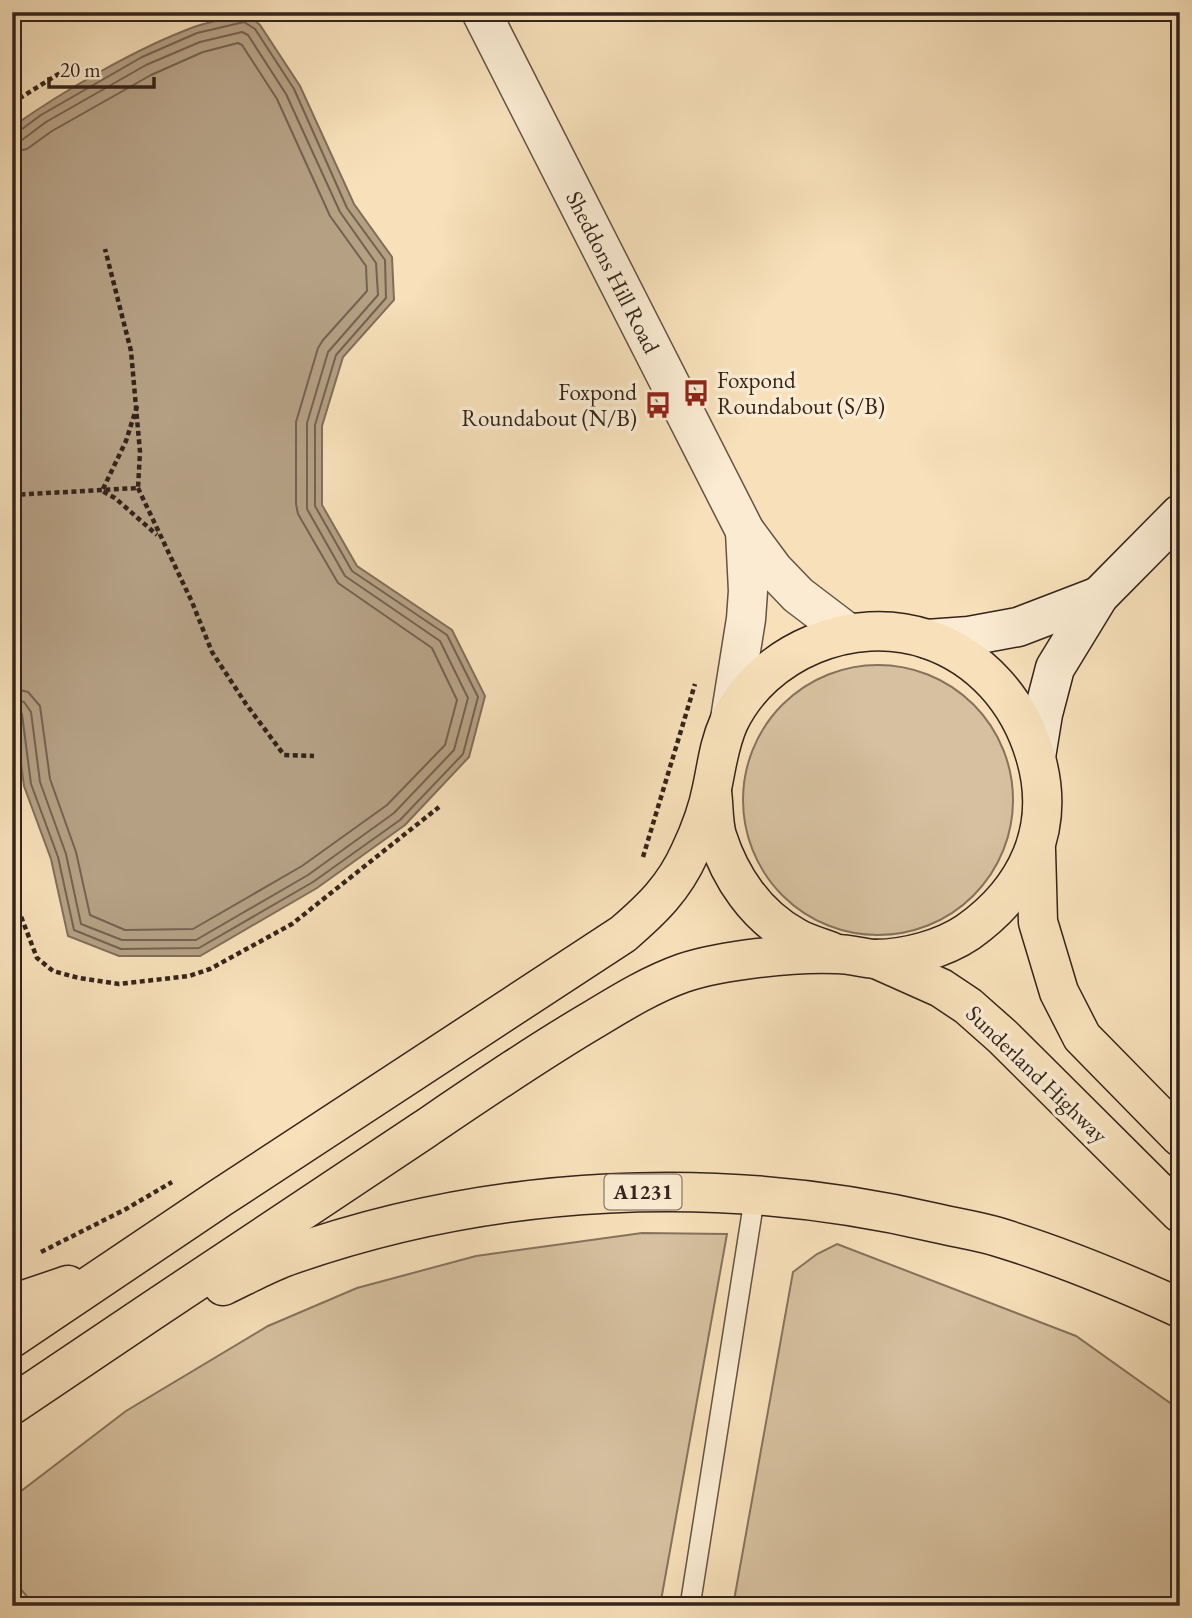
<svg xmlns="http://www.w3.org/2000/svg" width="1192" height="1618" font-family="'EB Garamond',serif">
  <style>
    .green { fill: #d6c09f; stroke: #85725e; stroke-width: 2 }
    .water { fill: #b5a084; stroke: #816e5a; stroke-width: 2 }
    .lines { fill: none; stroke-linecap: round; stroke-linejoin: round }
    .shore { stroke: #746250; stroke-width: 2 }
    .service-casing { stroke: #655344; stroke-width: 22 }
    .tertiary-casing { stroke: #655344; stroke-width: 41 }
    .secondary-casing { stroke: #34241c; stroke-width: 41 }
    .trunk-casing { stroke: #34241c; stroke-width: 41 }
    .path { stroke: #34241c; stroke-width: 4.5; stroke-dasharray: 5 3.5; stroke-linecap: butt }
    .service { stroke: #faebd2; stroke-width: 19 }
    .tertiary { stroke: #faebd2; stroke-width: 38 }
    .secondary { stroke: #faebd2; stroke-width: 38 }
    .trunk { stroke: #f7e0ba; stroke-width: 38 }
    .labels { text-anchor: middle; stroke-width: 7; stroke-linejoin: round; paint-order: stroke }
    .shield { fill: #faebd2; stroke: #6f6053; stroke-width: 2 }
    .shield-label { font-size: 21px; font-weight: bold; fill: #34241c }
    .street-label { font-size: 23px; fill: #34241c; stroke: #faebd2 }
    .poi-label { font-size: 23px; fill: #34241c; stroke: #faebd2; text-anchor: start }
  </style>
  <rect width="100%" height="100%" fill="#f7e0ba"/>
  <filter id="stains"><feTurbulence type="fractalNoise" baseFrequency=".00286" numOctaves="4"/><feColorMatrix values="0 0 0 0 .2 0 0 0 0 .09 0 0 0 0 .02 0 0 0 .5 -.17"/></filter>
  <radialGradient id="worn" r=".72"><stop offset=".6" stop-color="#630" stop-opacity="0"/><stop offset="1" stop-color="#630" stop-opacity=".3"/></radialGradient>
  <!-- green -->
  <g class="green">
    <circle cx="878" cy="800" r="135"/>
    <polygon points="642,1233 727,1234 660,1606 35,1606 12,1579 12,1498 126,1411 268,1326 357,1288 476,1256"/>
    <polygon points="837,1244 1076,1336 1180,1410 1180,1606 733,1606 793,1272 817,1254"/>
  </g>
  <!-- water -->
  <path class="water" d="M 247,14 L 260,25 L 300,86 L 354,204 L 392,257 L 394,300 L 343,357 L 322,426 L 322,505 L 357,566 L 452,630 L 485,696 L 469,757 L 405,825 L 317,888 L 200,956 L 119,956 L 68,936 L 51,859 L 24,786 L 12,695 L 12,127 C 63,91 135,49 194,27 C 211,21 229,18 247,14 Z"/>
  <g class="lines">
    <!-- shore -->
    <g class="shore">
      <polyline points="12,133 18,132 41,115 142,57 197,33 244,22 255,29 294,89 347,208 385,260 386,298 336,355 315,425 315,506 352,571 447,635 478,697 463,754 400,820 313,882 199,948 121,949 74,930 58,857 31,784 22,714 18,709 12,708"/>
      <polyline points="12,141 22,140 46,122 146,65 200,42 242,32 248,35 286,94 340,212 376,263 378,295 328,352 307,423 307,509 345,576 440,641 468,698 454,750 394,813 308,875 196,940 122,940 81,924 66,854 40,782 31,712 24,702 12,699"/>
      <polyline points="12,152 27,149 52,131 151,75 203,52 238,43 242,45 277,99 330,216 366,266 367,291 323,340 318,348 296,422 296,504 298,514 338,583 432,648 457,700 445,745 387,805 302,866 193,929 125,930 90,915 76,852 50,779 40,706 28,692 12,688"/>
    </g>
    <defs>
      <polyline id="service" points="690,1606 755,1194"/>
      <g id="tertiary">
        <polyline points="481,12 745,531 774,570 798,595 848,633"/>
        <polyline points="730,719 746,619 748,591 745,531"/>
      </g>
      <g id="secondary">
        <polyline points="927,639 969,636 1018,627 1099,596"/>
        <polyline points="1036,757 1043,714 1055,668 1099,596 1180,514"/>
      </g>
      <g id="trunk">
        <path d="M 712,792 C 714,806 713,822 717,836 C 730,877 756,916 795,937 C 805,943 819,947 830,951"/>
        <polyline points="1036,850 1038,922 1059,992 1082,1037 1180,1137"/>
        <polyline points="876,959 941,988 968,1006 1003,1037 1180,1213"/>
        <path d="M 223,1286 C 244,1276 264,1265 285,1257 C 493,1183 722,1173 936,1223 C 957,1228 978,1231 998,1237 C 1060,1256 1121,1281 1180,1308"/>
        <polyline points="12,1304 68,1285"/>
        <path d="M 12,1338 L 220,1198 L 623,934 C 652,909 674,888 690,852 C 699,833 708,809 712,788 C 717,765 719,744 729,722 C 763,651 853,614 927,639 C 981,657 1019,701 1035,755 C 1057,828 1027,890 968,932 C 943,949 905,959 875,959 C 862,958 850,954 837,954 C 795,952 722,960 683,973 C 652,984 624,1001 596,1018 C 538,1052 481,1091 425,1129 C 287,1221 149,1312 12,1405"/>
      </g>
    </defs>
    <!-- service casing -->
    <use href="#service" class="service-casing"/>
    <!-- tertiary casing -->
    <use href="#tertiary" class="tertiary-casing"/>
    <!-- secondary casing -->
    <use href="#secondary" class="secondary-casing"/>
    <!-- trunk casing -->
    <use href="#trunk" class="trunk-casing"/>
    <!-- path -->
    <g class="path">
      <polyline points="12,103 60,73"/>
      <polyline points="137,406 126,441 102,491 115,498 157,535"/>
      <polyline points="138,488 192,602 212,652 246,704 284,755 314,756"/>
      <polyline points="12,495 138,488 140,452 131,351 105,249"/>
      <polyline points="643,857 695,684"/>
      <polyline points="12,893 37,958 53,971 79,978 119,984 189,976 210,969 292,924 439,807"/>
      <polyline points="41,1252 126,1209 172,1182"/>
    </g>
    <!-- service -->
    <use href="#service" class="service"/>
    <!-- tertiary -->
    <use href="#tertiary" class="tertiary"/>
    <!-- secondary -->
    <use href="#secondary" class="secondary"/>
    <!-- trunk -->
    <use href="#trunk" class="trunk"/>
  </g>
  <!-- icons -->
  <defs>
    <symbol id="bus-bare" viewBox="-9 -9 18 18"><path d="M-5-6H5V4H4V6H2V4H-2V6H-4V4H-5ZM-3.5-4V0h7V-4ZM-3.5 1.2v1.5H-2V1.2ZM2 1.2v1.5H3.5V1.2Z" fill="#8f2418" stroke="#faebd2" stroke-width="2.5" paint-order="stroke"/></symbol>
  </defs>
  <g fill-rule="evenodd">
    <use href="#bus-bare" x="677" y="374" width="38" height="38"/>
    <use href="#bus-bare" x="639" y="386" width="38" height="38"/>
  </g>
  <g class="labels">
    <!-- shield labels -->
    <rect class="shield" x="604.5" y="1174.5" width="77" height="35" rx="5"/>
    <g class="shield-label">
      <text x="643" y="1199">A1231</text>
    </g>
    <!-- street labels -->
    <g class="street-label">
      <text transform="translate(613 272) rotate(63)" y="8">Sheddons Hill Road</text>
      <text transform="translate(1037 1074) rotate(44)" y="8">Sunderland Highway</text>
    </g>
    <!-- poi labels -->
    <g class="poi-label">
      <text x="717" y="388">Foxpond<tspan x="717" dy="26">Roundabout (S/B)</tspan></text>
      <text x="637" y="400" text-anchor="end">Foxpond<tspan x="637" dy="26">Roundabout (N/B)</tspan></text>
    </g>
  </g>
  <!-- margin -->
  <rect width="1192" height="1618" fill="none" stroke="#f7e0ba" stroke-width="42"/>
  <rect x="14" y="14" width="1164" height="1590" fill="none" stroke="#34241c" stroke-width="3.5"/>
  <rect x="21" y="21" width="1150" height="1576" fill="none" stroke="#34241c" stroke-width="2"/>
  <!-- scale -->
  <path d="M49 77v10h105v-10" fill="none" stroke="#34241c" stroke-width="3.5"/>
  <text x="60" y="77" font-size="21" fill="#34241c" stroke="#faebd2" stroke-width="5" paint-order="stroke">20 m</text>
  <rect width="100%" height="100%" filter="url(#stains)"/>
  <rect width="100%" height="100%" fill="url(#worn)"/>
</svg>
